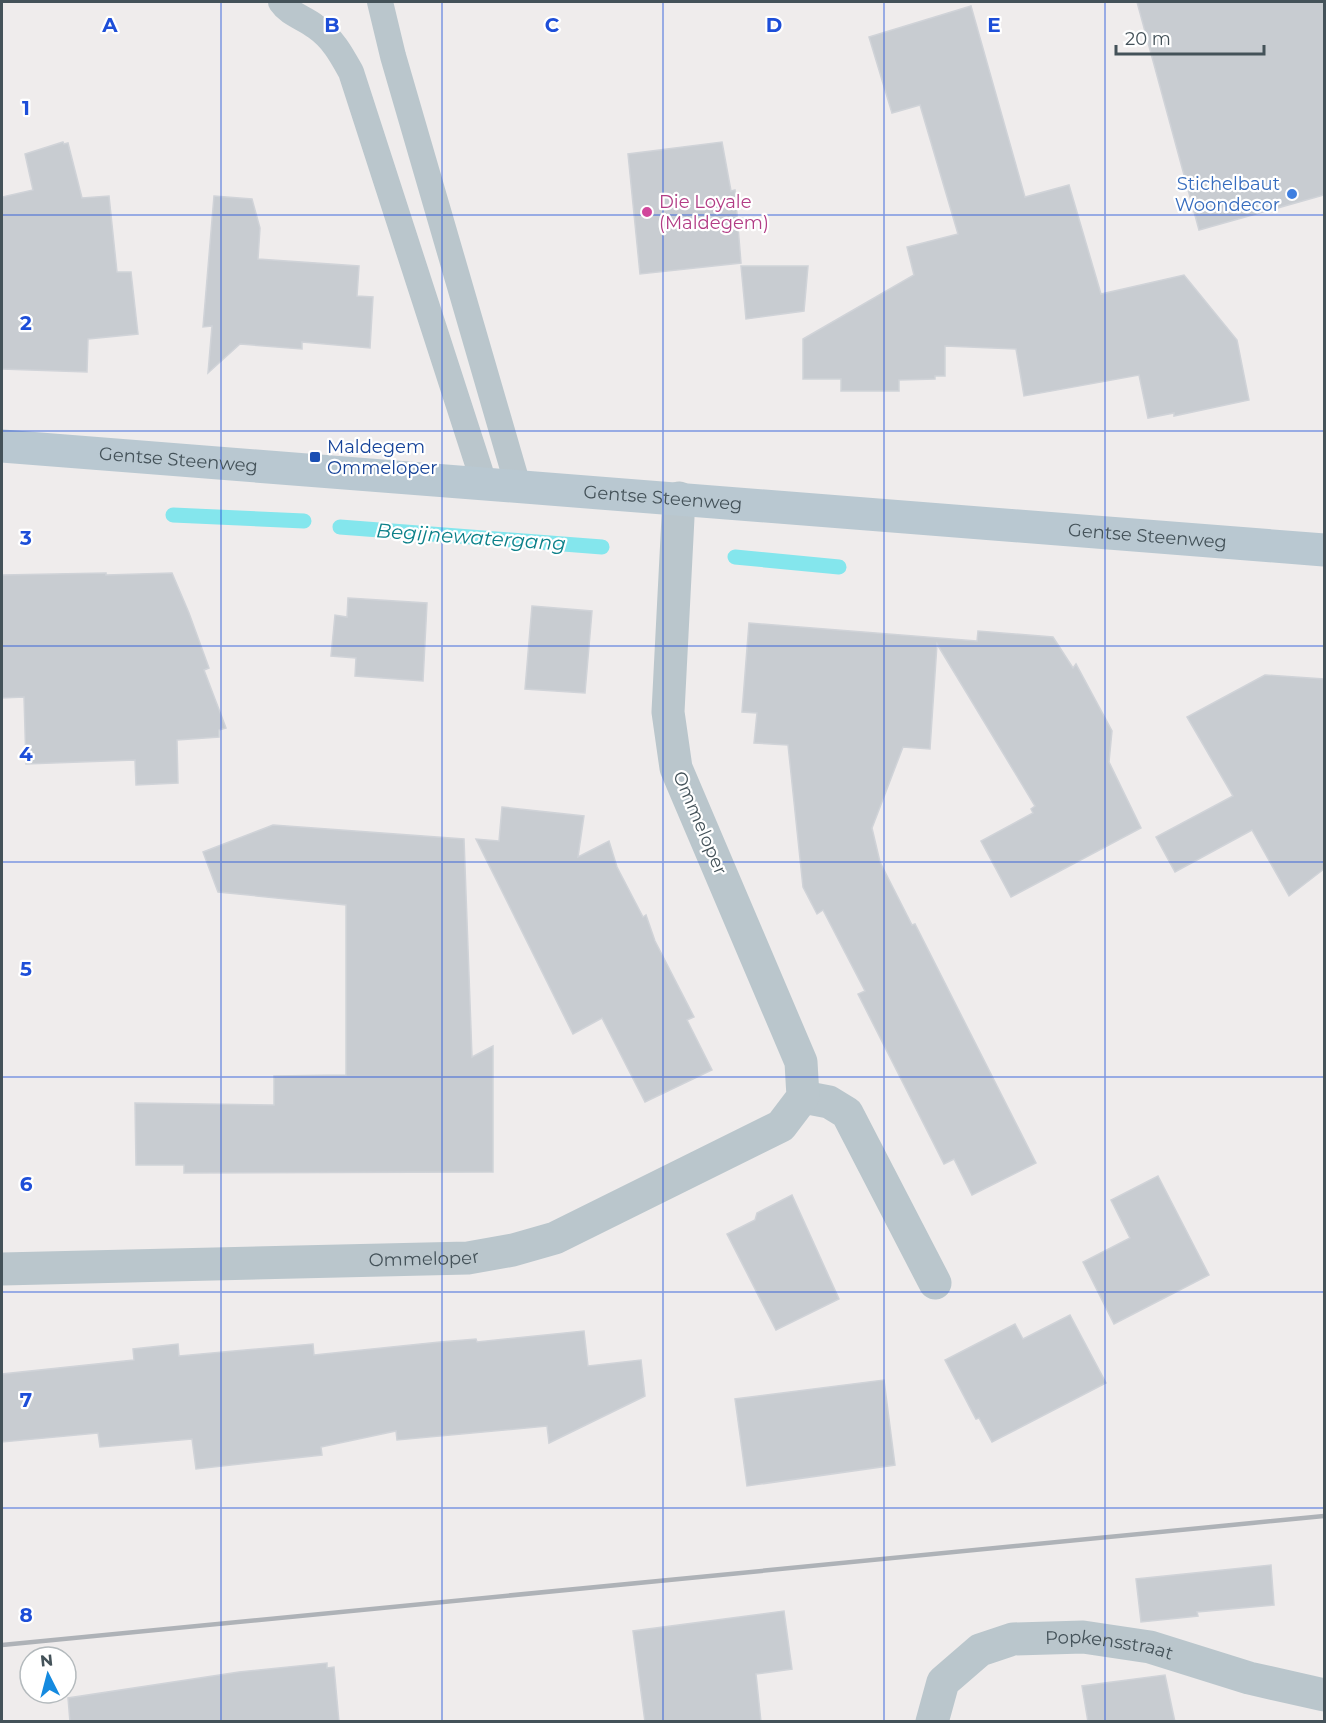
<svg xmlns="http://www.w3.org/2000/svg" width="1326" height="1723" font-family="Montserrat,sans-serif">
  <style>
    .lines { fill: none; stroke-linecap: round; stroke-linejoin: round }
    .stream { stroke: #84e6ed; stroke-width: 15 }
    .building { fill: #c8ccd1; stroke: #d0d3d8; stroke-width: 1.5 }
    .lane { stroke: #bac6cc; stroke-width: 26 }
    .street { stroke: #bac6cc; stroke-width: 33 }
    .secondary { stroke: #b9c8d1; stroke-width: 33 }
    .rail { stroke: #aeb2b7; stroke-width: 4.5 }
    .grid { fill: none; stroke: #1d4ed8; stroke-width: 1.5; stroke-opacity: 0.55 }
    .shop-dot { fill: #3f7fe0; stroke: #fff; stroke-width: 2 }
    .hotel-dot { fill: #d1479c; stroke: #fff; stroke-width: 2 }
    .transit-dot { fill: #1a4fb4; stroke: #fff; stroke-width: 2 }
    .labels { text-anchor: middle; stroke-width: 4.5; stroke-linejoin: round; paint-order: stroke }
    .shop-label { font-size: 18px; fill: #366cbe; stroke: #fff; text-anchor: end }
    .hotel-label { font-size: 18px; fill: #b23c85; stroke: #fff; text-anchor: start }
    .transit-label { font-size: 18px; fill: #164399; stroke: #fff; text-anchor: start }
    .street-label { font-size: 18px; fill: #445259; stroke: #fff }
    .water-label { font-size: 20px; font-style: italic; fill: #0b8089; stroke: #fff }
    .grid-label { font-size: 20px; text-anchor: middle; font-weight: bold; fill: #1d4ed8; stroke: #fff; stroke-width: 4.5; stroke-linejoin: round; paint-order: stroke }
  </style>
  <rect width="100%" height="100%" fill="#efecec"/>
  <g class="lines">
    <!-- stream -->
    <g class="stream">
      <polyline points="173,515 304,521"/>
      <polyline points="340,527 602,547"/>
      <polyline points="735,557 839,567"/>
    </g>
  </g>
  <!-- building -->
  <g class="building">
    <polygon points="1137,2 1324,2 1324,195 1199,230"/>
    <polygon points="971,6 1025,197 1069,185 1101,294 1184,275 1237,340 1249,400 1174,416 1174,413 1148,418 1139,375 1024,396 1016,349 945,346 945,376 935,376 935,379 899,380 899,391 841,391 841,379 803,379 803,339 914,275 907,247 958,234 920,105 892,113 869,37"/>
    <polygon points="63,142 64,144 68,143 82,198 109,196 117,272 131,272 138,334 88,339 87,372 2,369 2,197 33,190 25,154"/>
    <polygon points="722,142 731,191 735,190 741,263 640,274 628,154"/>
    <polygon points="214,196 252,199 260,228 258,259 359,266 357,296 373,297 370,348 302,342 302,349 240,344 208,373 212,326 203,327"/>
    <polygon points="741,266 808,266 804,311 746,319"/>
    <polygon points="106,573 106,575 172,573 189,613 209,668 204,670 226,728 219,730 219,737 177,740 178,783 136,785 135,760 26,764 24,697 2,698 2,575"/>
    <polygon points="348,598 427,603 423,681 355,676 356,658 331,656 335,615 347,617"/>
    <polygon points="532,606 592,611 585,693 525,689"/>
    <polygon points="749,623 977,641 978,631 1053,637 1073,668 1076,664 1112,731 1109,762 1141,828 1011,897 981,841 1033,813 1031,809 1035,806 937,644 930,749 903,747 872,828 880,862 912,925 915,924 1036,1163 972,1195 954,1159 944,1164 858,994 865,991 823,910 817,914 803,887 788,745 754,743 757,713 742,712"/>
    <polygon points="1265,675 1324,679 1324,869 1289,896 1252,830 1175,872 1156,837 1233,796 1187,717"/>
    <polygon points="502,807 584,816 578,857 609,841 617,867 643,917 646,915 655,941 694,1017 687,1020 712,1070 645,1102 602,1018 573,1034 476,839 499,841"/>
    <polygon points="273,825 464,839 472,1057 493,1046 493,1172 184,1173 184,1165 136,1165 135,1103 274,1105 274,1076 346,1075 346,905 218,892 203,852"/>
    <polygon points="1158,1176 1209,1275 1114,1324 1083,1262 1130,1238 1111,1200"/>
    <polygon points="792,1195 839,1299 776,1330 727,1234 755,1220 757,1213"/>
    <polygon points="1070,1315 1106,1383 992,1442 979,1418 976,1419 945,1360 1015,1324 1023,1339"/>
    <polygon points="584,1331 588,1366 641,1360 645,1396 549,1443 547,1426 397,1440 396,1431 321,1447 322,1455 196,1469 192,1439 100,1447 98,1433 2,1442 2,1374 134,1360 133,1349 178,1344 179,1356 313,1344 314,1355 440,1342 476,1339 477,1342"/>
    <polygon points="884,1380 895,1465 747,1486 735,1399"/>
    <polygon points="1271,1565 1274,1605 1197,1612 1198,1616 1141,1622 1136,1579"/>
    <polygon points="784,1611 792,1669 756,1674 761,1722 645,1722 633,1631"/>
    <polygon points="327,1663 327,1668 334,1667 339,1722 70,1722 68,1698 239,1672"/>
    <polygon points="1165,1675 1175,1722 1088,1722 1082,1686"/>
  </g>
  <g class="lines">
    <!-- lane -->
    <g class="lane">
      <path d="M 281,2 C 290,15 303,17 316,27 C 333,39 341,54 351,72 L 484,483"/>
      <polyline points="380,2 393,56 518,486"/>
    </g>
    <!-- street -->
    <g class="street">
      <polyline points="803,1097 829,1102 847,1113 935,1283"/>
      <path id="s1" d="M 2,1269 L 468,1258 L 513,1250 L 555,1238 L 781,1126 L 803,1097 L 801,1062 L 676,768 L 668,712 L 679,498"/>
      <path id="s2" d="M 932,1722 L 943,1682 L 980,1650 L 1013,1639 L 1083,1637 L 1150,1647 L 1249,1678 L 1324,1695"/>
    </g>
    <!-- secondary -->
    <path class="secondary" id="s3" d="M 2,446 L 1324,550"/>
    <!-- rail -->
    <polyline class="rail" points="2,1645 1324,1516"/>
  </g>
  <!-- grid -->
  <path class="grid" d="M 221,2 L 221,1722M 442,2 L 442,1722M 663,2 L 663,1722M 884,2 L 884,1722M 1105,2 L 1105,1722M 2,215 L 1324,215M 2,431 L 1324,431M 2,646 L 1324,646M 2,862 L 1324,862M 2,1077 L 1324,1077M 2,1292 L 1324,1292M 2,1508 L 1324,1508"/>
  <!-- markers -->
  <circle class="shop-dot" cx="1292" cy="194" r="6"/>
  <circle class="hotel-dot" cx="647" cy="212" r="6"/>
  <rect class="transit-dot" x="309" y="451" width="12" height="12" rx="3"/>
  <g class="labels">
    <!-- shop labels -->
    <g class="shop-label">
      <text x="1280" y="190">Stichelbaut<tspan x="1280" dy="21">Woondecor</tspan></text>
    </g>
    <!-- hotel labels -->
    <g class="hotel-label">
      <text x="659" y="208">Die Loyale<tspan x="659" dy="21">(Maldegem)</tspan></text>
    </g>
    <!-- transit labels -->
    <g class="transit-label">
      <text x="327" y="453">Maldegem<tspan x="327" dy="21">Ommeloper</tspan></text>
    </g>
    <!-- street labels -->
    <g class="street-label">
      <text dy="6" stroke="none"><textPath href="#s3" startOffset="177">Gentse Steenweg</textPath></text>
      <text dy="6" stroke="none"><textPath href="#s3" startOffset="663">Gentse Steenweg</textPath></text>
      <text dy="6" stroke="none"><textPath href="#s3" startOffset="1149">Gentse Steenweg</textPath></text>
      <text transform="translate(700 823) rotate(67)" y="6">Ommeloper</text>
      <text dy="6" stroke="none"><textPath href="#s1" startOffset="422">Ommeloper</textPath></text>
      <text dy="6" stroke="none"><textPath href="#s2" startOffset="222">Popkensstraat</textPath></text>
    </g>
    <!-- water labels -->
    <g class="water-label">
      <text transform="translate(471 537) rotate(4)" y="7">Begijnewatergang</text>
    </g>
  </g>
  <g class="grid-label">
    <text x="110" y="32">A</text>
    <text x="332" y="32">B</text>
    <text x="552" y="32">C</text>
    <text x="774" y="32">D</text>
    <text x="994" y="32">E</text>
    <text x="26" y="115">1</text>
    <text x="26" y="330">2</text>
    <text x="26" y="545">3</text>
    <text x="26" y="761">4</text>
    <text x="26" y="976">5</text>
    <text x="26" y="1191">6</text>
    <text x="26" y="1407">7</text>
    <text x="26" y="1622">8</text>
  </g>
  <!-- border -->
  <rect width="1326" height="1723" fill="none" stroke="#445259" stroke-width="6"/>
  <!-- north arrow -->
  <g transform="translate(48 1675) rotate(354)"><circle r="28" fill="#ffffff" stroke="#b4babd" stroke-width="1.5"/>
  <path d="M0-4.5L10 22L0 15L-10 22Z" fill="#158adf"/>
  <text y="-9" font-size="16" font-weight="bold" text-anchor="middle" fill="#445259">N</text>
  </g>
  <!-- scale -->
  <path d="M1116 45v9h148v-9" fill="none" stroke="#445259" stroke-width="3"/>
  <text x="1125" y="45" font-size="18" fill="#445259" stroke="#ffffff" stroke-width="4.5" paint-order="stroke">20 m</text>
</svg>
